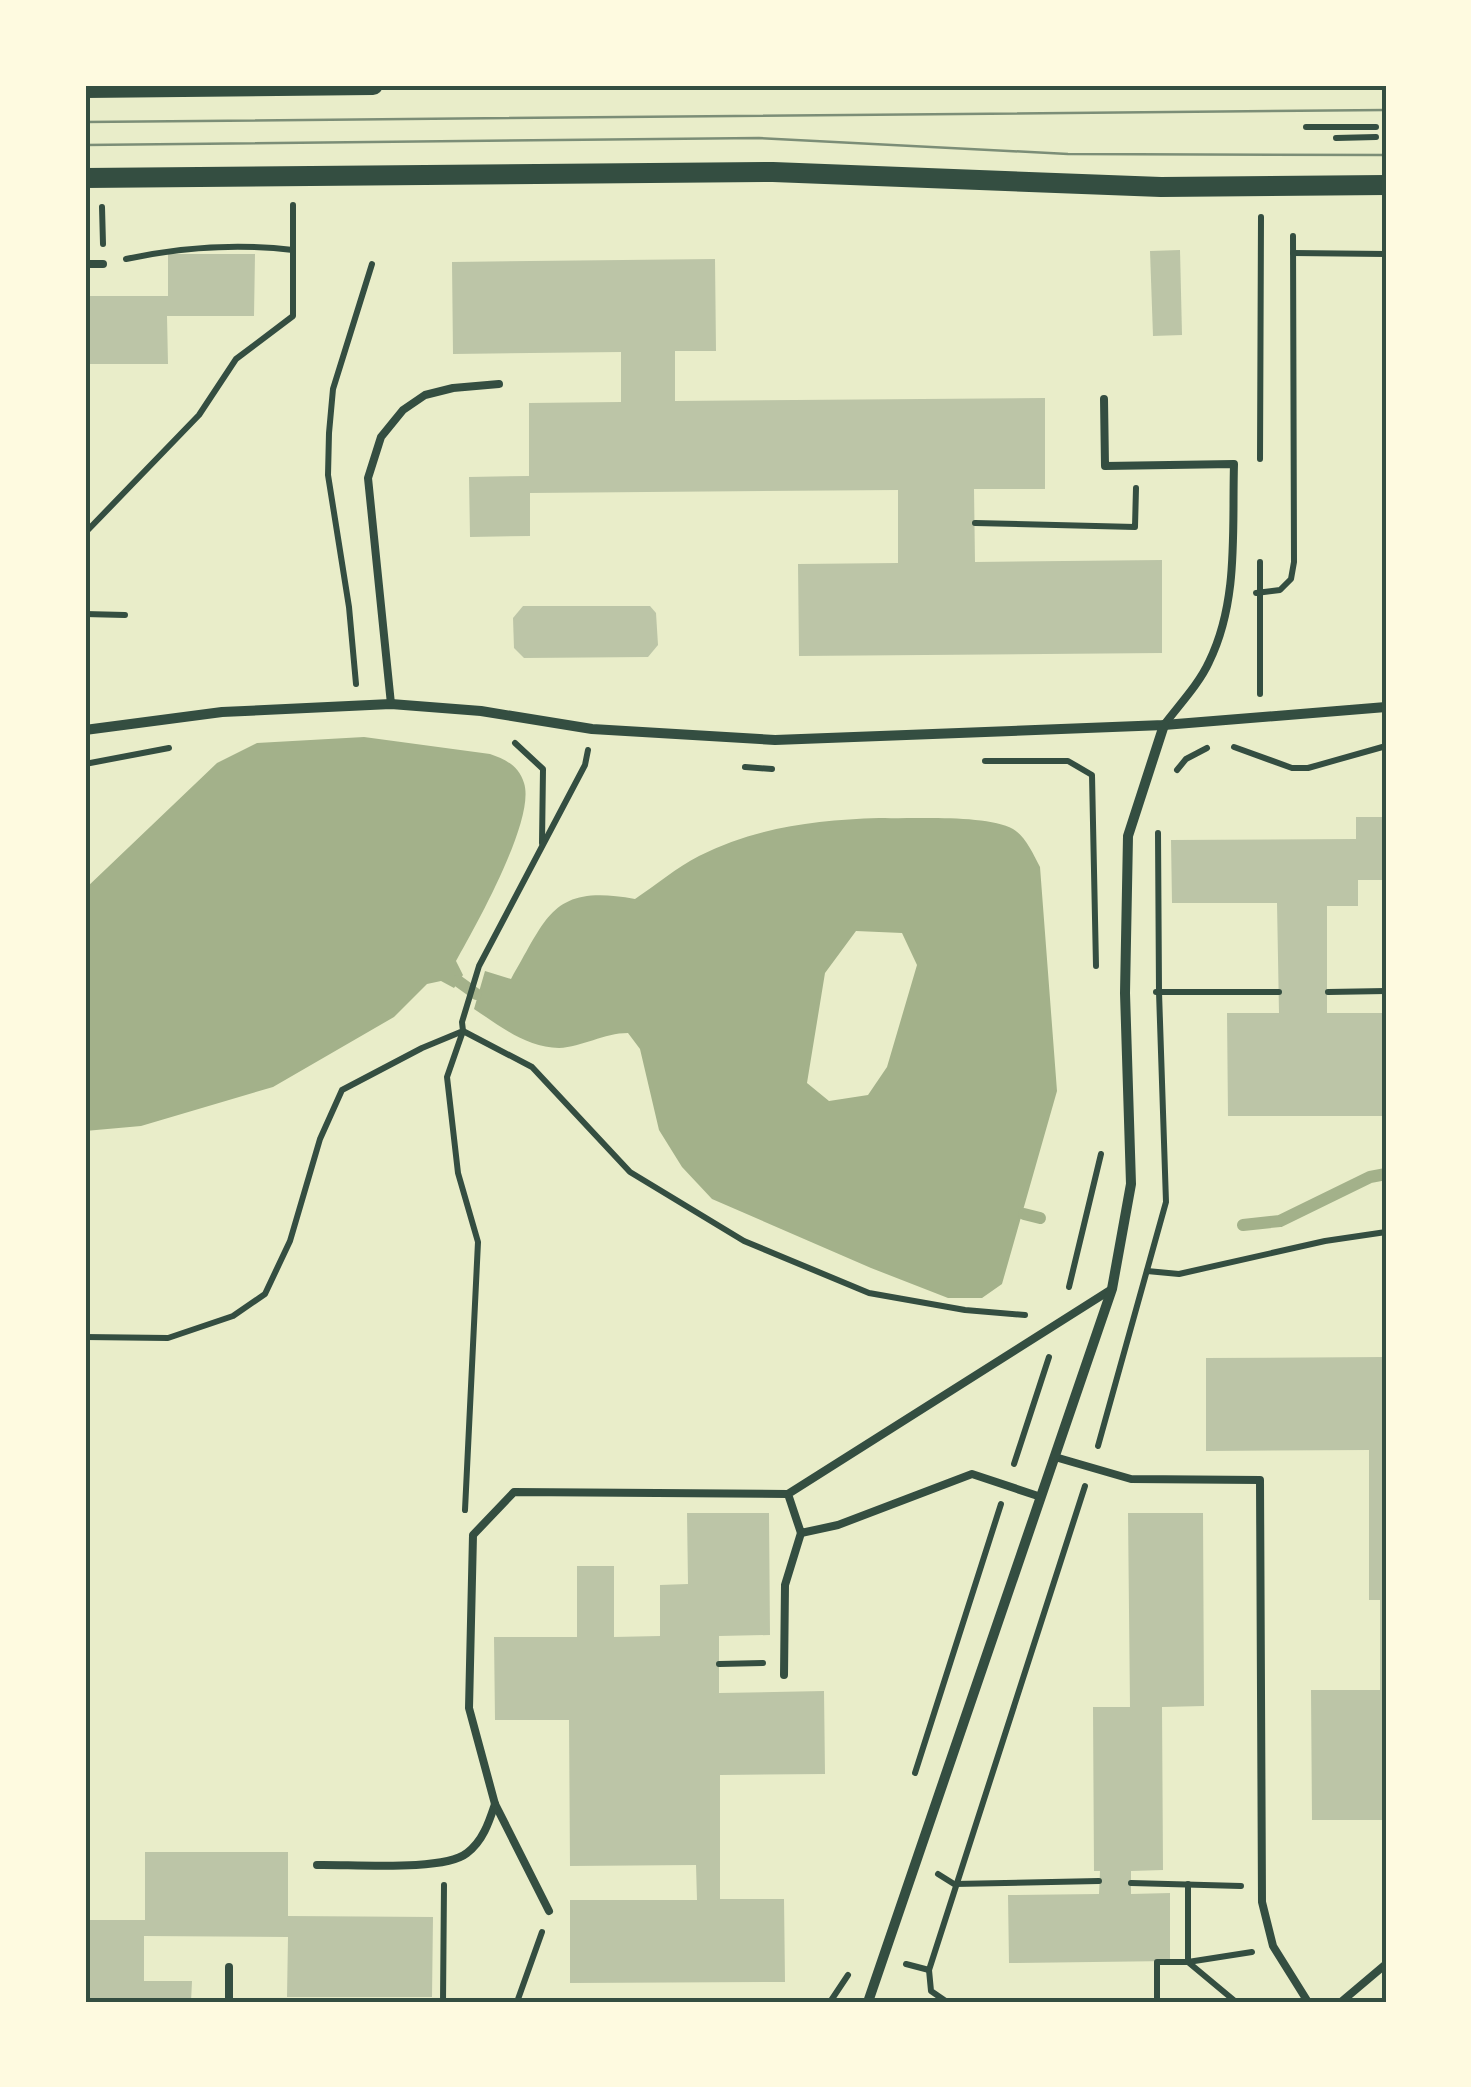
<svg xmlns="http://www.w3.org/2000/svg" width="1471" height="2087" font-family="Jost,sans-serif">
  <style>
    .water { fill: #a3b18a; fill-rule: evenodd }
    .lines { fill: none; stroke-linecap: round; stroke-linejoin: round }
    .stream { stroke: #a3b18a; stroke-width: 12 }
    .building { fill: #bcc5a7 }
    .path { stroke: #344e41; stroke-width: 6 }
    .service { stroke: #344e41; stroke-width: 8 }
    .minor { stroke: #344e41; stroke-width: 10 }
    .secondary { stroke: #344e41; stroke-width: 20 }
    .tram { stroke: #7c8e77; stroke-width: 2.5 }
    .neatline { fill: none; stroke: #344e41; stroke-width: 4 }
  </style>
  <rect width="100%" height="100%" fill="#e9edc9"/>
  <!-- water -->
  <g class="water">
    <path d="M 364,737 L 490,754 C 505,759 519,766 524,783 C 536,819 475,927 456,961 L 463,975 L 454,988 L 441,981 L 427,984 L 394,1017 L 273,1087 L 141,1126 L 85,1131 L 85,889 L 217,763 L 257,743 Z"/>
    <path d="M 879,818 C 911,819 987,814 1013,829 C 1026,837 1033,854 1040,867 L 1057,1091 L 1002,1284 L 982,1298 L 948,1298 L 871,1268 L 712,1199 L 682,1167 L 659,1130 L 640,1049 L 628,1033 C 604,1033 582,1047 559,1048 C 526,1048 499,1025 474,1009 L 485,971 L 511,979 C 548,916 552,884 635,899 C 656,885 677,867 699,856 C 757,827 816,820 879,818 ZM 856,931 L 902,933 L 917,965 L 887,1067 L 868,1095 L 829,1101 L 807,1083 L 825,973 Z"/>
  </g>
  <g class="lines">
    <!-- stream -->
    <g class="stream">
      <polyline points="458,981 476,994"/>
      <polyline points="1024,1214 1040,1218"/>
      <polyline points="1243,1225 1280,1221 1370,1177 1386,1174"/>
    </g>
  </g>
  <!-- building -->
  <g class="building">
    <polygon points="1180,250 1182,335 1153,336 1150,251"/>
    <polygon points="168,254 255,254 254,316 167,316 168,364 85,364 85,296 168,296"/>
    <polygon points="715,259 716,351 675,351 675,401 1045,398 1045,489 974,489 975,562 1162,560 1162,653 799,656 798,564 898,563 898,490 530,493 530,536 470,537 469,477 529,476 529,403 621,402 621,352 453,354 452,262"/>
    <polygon points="523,606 650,606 656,613 658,645 648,657 524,658 514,648 513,618"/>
    <polygon points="1356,817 1386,817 1386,880 1358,880 1358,906 1327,906 1327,1013 1386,1013 1386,1116 1228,1116 1227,1013 1279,1013 1277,903 1172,903 1171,840 1356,839"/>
    <polygon points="1386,1357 1386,1820 1312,1820 1311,1690 1380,1690 1380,1600 1369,1600 1369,1450 1206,1451 1206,1358"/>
    <polygon points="687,1513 769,1513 770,1635 719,1636 719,1693 824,1691 825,1774 720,1775 720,1899 784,1899 785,1982 570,1983 570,1900 697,1900 696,1865 570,1866 569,1720 495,1720 494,1637 577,1637 577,1566 614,1566 614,1637 660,1636 660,1585 688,1584"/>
    <polygon points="1128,1513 1203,1513 1204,1706 1162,1707 1163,1870 1131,1871 1131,1894 1170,1893 1170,1961 1009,1963 1008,1895 1099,1894 1100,1871 1094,1871 1093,1707 1130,1707"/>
    <polygon points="145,1852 288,1852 288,1916 433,1917 432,1997 287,1997 288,1937 144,1936 144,1981 192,1981 191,2002 85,2002 85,1920 145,1920"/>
  </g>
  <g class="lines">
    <!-- path -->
    <g class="path">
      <polyline points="1306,127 1376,127"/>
      <polyline points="1336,138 1376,137"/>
      <polyline points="102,207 103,244"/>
      <polyline points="1293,253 1386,254"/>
      <path d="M 126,259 C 182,247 236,243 293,250"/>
      <polyline points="1260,459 1261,217"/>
      <polyline points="975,523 1135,527 1136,488"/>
      <polyline points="85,533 199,415 236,359 293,316 293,205"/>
      <polyline points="1256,593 1280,590 1291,579 1294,562 1293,236"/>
      <polyline points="85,614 125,615"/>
      <polyline points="356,684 349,607 328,475 329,433 333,389 372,264"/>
      <polyline points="1260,694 1260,562"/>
      <polyline points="515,743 543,769 542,843"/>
      <polyline points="1234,747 1292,768 1308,768 1386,746"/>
      <polyline points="985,761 1068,761 1092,775 1096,966"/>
      <polyline points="85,764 169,748"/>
      <polyline points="745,767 772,769"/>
      <polyline points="1177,770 1186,759 1207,748"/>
      <polyline points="1156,992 1279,992"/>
      <polyline points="1328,992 1386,991"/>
      <polyline points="1147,1271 1179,1274 1325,1241 1386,1232"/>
      <polyline points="1069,1287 1101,1154"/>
      <polyline points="85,1337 168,1338 233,1316 265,1294 290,1241 320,1139 342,1090 422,1048 463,1031 462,1022 479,966 585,765 588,750"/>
      <polyline points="1098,1446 1166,1202 1159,992 1158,833"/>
      <polyline points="1014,1464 1049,1357"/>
      <polyline points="465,1510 478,1242 458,1173 447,1077 463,1031 532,1067 630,1172 744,1241 869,1293 965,1310 1025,1315"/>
      <polyline points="719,1664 763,1663"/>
      <polyline points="915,1773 1001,1504"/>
      <polyline points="938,1874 954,1884 1099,1881"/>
      <polyline points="1131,1883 1241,1886"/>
      <polyline points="1188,1884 1188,1962 1236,2002"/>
      <polyline points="906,1964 929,1970"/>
      <polyline points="443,2002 444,1885"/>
      <polyline points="517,2002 542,1932"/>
      <polyline points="830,2002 848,1975"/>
      <polyline points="947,2002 931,1991 929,1970 1085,1486"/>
      <polyline points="1157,2002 1157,1962 1188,1962 1252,1952"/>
    </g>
    <!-- service -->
    <g class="service">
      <polyline points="85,264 103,264"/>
      <path d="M 1104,399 L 1105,466 L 1234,464 C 1232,530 1239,601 1209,662 C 1199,684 1179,705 1164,725"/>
      <polyline points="391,704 368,478 381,437 403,410 425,395 453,388 499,384"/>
      <polyline points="1055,1457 1131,1479 1260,1480 1262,1902 1273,1946 1308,2002"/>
      <polyline points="1041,1497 972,1474 838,1525 801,1533 788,1494 1112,1289"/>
      <polyline points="784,1675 785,1585 801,1533"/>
      <path d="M 317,1865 C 350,1864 443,1872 467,1853 C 483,1841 489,1822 495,1804"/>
      <polyline points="549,1911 495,1804 469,1708 473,1535 514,1492 788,1494"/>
      <polyline points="229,1967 229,2002"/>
      <polyline points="1341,2002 1386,1964"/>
    </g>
    <!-- minor -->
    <g class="minor">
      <polyline points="85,730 222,712 391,704 481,711 592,729 775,740 1164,725 1386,707"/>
      <polyline points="868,2002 1112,1289 1131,1184 1125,993 1128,836 1164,725"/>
    </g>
    <!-- secondary -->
    <g class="secondary">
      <polyline points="85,88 373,85"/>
      <polyline points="85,178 773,172 1161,187 1386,185"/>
    </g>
    <!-- tram -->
    <g class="tram">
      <polyline points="85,122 1386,110"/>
      <polyline points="85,145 759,138 1068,154 1386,155"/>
    </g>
  </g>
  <!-- border -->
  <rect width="1471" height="2087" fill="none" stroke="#fefae0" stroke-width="175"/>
  <rect x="88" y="88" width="1296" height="1912" class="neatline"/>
</svg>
